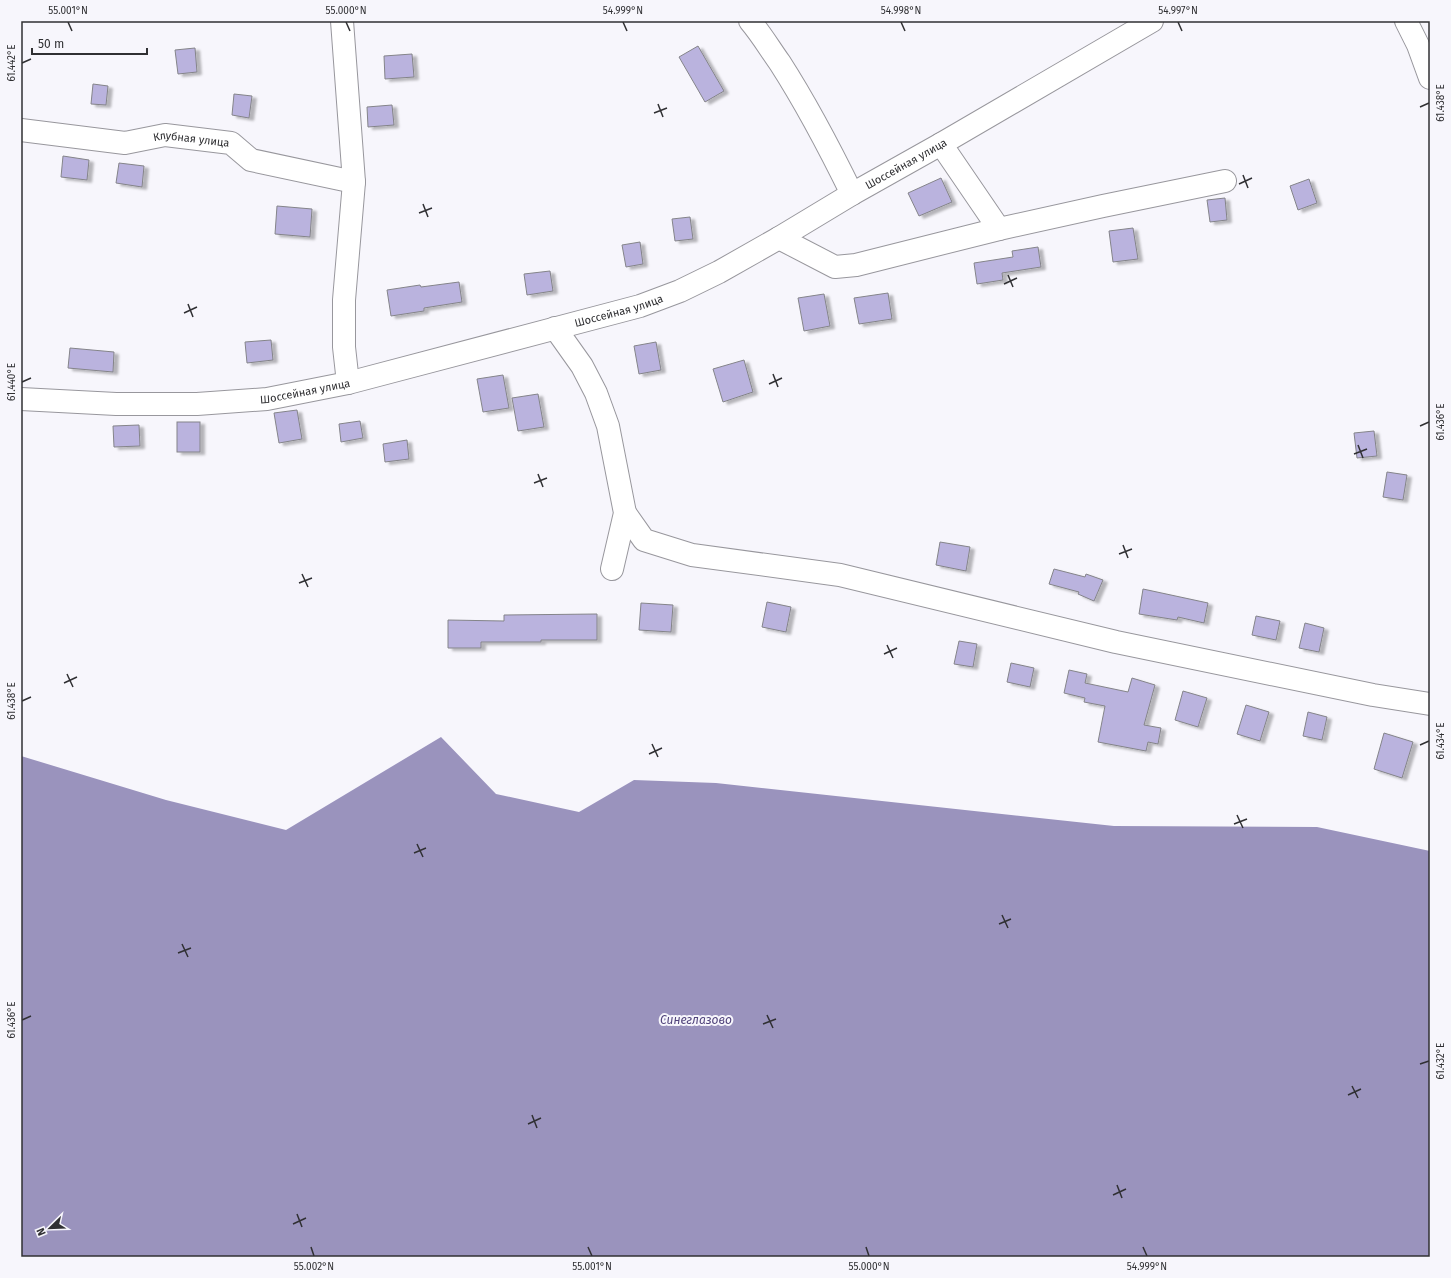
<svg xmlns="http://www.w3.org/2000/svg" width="1451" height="1278" font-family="'Fira Sans',sans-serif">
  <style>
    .water { fill: #9a93bd }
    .building { fill: #bab3de; stroke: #848489; filter: url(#shadow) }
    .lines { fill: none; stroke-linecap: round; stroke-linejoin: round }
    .minor-casing { stroke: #98979d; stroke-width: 24 }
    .minor { stroke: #fff; stroke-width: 22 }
    .ticks { fill: none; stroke: #303033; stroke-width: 1.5 }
    .labels { text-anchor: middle; stroke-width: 4; stroke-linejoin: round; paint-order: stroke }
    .street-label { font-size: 11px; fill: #303033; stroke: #f7f6fc }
    .water-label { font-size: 12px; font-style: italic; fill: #50437b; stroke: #f7f6fc }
    .neatline { fill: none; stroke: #303033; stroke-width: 1.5 }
    .ticks-label { font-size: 10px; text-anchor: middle; fill: #303033 }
  </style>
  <defs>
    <filter id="shadow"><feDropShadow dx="4.5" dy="2.5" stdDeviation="1" flood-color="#0004"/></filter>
  </defs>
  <rect width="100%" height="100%" fill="#f7f6fc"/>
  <!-- water -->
  <polygon class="water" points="441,737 496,794 579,812 634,780 716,783 1114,826 1317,827 1430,851 1430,1257 21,1257 21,756 166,800 286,830"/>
  <!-- building -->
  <g class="building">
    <polygon points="698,46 724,91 705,102 679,57"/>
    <polygon points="195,48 197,72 178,74 175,50"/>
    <polygon points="412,54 414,77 385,79 384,56"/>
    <polygon points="93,84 108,86 106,105 91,104"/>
    <polygon points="234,94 252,96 249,118 232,115"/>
    <polygon points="392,105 394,125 368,127 367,107"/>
    <polygon points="63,156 89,160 87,180 61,177"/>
    <polygon points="119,163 144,166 142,187 116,183"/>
    <polygon points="941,178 952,202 919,216 908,193"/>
    <polygon points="1309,179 1317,203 1298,210 1290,186"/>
    <polygon points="1225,198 1227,220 1210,222 1207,200"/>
    <polygon points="277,206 312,209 310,237 275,234"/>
    <polygon points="690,217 693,239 675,241 672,219"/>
    <polygon points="1133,228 1138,259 1113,262 1109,231"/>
    <polygon points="640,242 643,264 626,267 622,245"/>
    <polygon points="1038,247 1041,267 1002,273 1003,280 977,284 974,263 1013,257 1012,251"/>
    <polygon points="550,271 553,291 527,295 524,274"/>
    <polygon points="459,282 462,302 424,308 424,311 391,316 387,290 420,285 421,287"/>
    <polygon points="888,293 892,319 859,324 854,298"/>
    <polygon points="824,294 830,326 804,331 798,298"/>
    <polygon points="271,340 273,360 247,363 245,342"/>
    <polygon points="656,342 661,370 639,374 634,346"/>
    <polygon points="70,348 114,352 113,372 68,368"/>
    <polygon points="744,360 753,392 723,402 713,369"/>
    <polygon points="503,375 509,408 483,412 477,379"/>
    <polygon points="538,394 544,427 518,431 512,398"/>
    <polygon points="297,410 302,439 279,443 274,413"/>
    <polygon points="360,421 363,438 341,442 339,424"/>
    <rect x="177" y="422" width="23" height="30"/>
    <polygon points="139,425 140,446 114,447 113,426"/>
    <polygon points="1374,431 1377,456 1357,458 1354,433"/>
    <polygon points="407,440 409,459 385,462 383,444"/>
    <polygon points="1387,472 1407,475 1403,500 1383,497"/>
    <polygon points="940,542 970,547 966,571 936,565"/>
    <polygon points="1054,569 1085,577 1086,574 1103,580 1094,601 1078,594 1079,592 1049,584"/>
    <polygon points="1143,589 1208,603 1204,623 1178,617 1177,620 1139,614"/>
    <polygon points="767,602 791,607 786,632 762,627"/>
    <polygon points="641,603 673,605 671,632 639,630"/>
    <polygon points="597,614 597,640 541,640 541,642 481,642 481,648 448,648 448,620 504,621 504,615"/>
    <polygon points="1256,616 1280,621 1276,640 1252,635"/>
    <polygon points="1305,623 1324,628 1319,652 1299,648"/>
    <polygon points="959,641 977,644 973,667 954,664"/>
    <polygon points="1011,663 1034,668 1030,687 1007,682"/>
    <polygon points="1069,670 1087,674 1085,683 1128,692 1132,678 1155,685 1144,725 1161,728 1158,744 1148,742 1146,751 1098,742 1105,706 1084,702 1085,698 1064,693"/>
    <polygon points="1183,691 1207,698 1198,727 1175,720"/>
    <polygon points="1246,705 1269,712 1260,741 1237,734"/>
    <polygon points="1308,712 1327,717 1322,740 1303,736"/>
    <polygon points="1384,733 1413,742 1402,778 1374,769"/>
  </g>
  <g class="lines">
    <defs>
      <g id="minor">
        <polyline points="342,21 354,182 344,300 344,347 348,383"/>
        <path d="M 750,21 C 761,34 770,49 780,63 C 807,105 830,149 852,194"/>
        <polyline points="1406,21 1418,45 1430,78"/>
        <path id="s1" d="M 21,130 L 125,143 L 165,135 L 231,143 L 251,160 L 354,182"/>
        <polyline points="941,144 999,229 1103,206 1225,181"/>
        <polyline points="779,238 835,267 856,265 999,229"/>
        <polyline points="555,328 582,366 596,393 608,426 625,513 612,569"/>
        <path id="s2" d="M 21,399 L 116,404 L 197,404 L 267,399 L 348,383 L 640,306 L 680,291 L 719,272 L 779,238 L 852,194 L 941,144 L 1152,21"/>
        <polyline points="625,513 644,540 692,555 840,575 1116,642 1373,695 1430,704"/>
      </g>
    </defs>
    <!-- minor casing -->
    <use href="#minor" class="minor-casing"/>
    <!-- minor -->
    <use href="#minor" class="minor"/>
  </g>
  <!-- ticks -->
  <path class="ticks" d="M 68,22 L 72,31M 346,22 L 350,31M 623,22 L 627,31M 901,22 L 905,31M 1178,22 L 1182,31M 22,63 L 31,59M 658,104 L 663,117M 1420,107 L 1429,103M 654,113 L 667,108M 1243,175 L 1248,188M 1239,184 L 1252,178M 423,204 L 428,217M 419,213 L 432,208M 1008,275 L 1013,287M 1004,284 L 1017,278M 188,304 L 193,317M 184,313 L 197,307M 773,374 L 778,387M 22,382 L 31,378M 769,384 L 782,378M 1420,426 L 1429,422M 1358,445 L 1363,458M 1354,454 L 1367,449M 538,474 L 543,487M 534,483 L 547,478M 1123,545 L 1128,558M 1119,554 L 1132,549M 302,574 L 308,587M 299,583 L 312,578M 887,645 L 893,658M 884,654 L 897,648M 67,674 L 73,687M 64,683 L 77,677M 22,701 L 31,697M 652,744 L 658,757M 1420,745 L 1429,741M 649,754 L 662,748M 1237,815 L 1243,828M 1234,824 L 1247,819M 417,844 L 423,857M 414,853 L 426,848M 1002,915 L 1008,928M 999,924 L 1011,919M 182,944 L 188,957M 178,953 L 191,948M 767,1015 L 773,1028M 22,1020 L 31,1016M 763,1024 L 776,1019M 1420,1064 L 1429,1061M 1352,1086 L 1358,1098M 1348,1095 L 1361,1089M 532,1115 L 537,1128M 528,1124 L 541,1118M 1117,1185 L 1122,1198M 1113,1195 L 1126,1189M 297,1214 L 302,1227M 293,1224 L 306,1218M 311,1247 L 314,1256M 588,1247 L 592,1256M 866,1247 L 869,1256M 1143,1247 L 1147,1256"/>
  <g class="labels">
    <!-- street labels -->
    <g class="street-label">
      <text dy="4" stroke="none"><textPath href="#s1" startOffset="172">Клубная улица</textPath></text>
      <text dy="4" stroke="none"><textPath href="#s2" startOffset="933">Шоссейная улица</textPath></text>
      <text dy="4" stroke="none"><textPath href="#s2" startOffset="609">Шоссейная улица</textPath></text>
      <text dy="4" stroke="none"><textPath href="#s2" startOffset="285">Шоссейная улица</textPath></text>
    </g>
    <!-- water labels -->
    <g class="water-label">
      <text x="696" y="1024">Синеглазово</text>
    </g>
  </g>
  <!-- border -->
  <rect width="1451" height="1278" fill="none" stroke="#f7f6fc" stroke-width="44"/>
  <!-- north arrow -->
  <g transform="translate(50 1228) rotate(247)" stroke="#f7f6fc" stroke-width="3" paint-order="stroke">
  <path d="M0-3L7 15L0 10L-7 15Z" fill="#303033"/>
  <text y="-6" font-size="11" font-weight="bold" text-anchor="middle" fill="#303033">N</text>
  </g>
  <!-- scale -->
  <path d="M32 48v6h115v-6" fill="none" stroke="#303033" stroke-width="2"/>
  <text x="38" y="48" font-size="12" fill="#303033" stroke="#f7f6fc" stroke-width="3" paint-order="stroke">50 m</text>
  <rect x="22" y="22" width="1407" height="1234" class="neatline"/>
  <g class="ticks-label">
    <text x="68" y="14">55.001°N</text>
    <text x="346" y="14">55.000°N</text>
    <text x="623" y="14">54.999°N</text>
    <text x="901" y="14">54.998°N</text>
    <text x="1178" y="14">54.997°N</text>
    <text transform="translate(11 63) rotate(-90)" y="4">61.442°E</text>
    <text transform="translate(1440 103) rotate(-90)" y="4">61.438°E</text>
    <text transform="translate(11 382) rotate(-90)" y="4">61.440°E</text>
    <text transform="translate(1440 422) rotate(-90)" y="4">61.436°E</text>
    <text transform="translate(11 701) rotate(-90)" y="4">61.438°E</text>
    <text transform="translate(1440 741) rotate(-90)" y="4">61.434°E</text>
    <text transform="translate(11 1020) rotate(-90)" y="4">61.436°E</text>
    <text transform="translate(1440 1061) rotate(-90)" y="4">61.432°E</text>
    <text x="314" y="1270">55.002°N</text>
    <text x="592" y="1270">55.001°N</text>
    <text x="869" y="1270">55.000°N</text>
    <text x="1147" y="1270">54.999°N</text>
  </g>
</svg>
